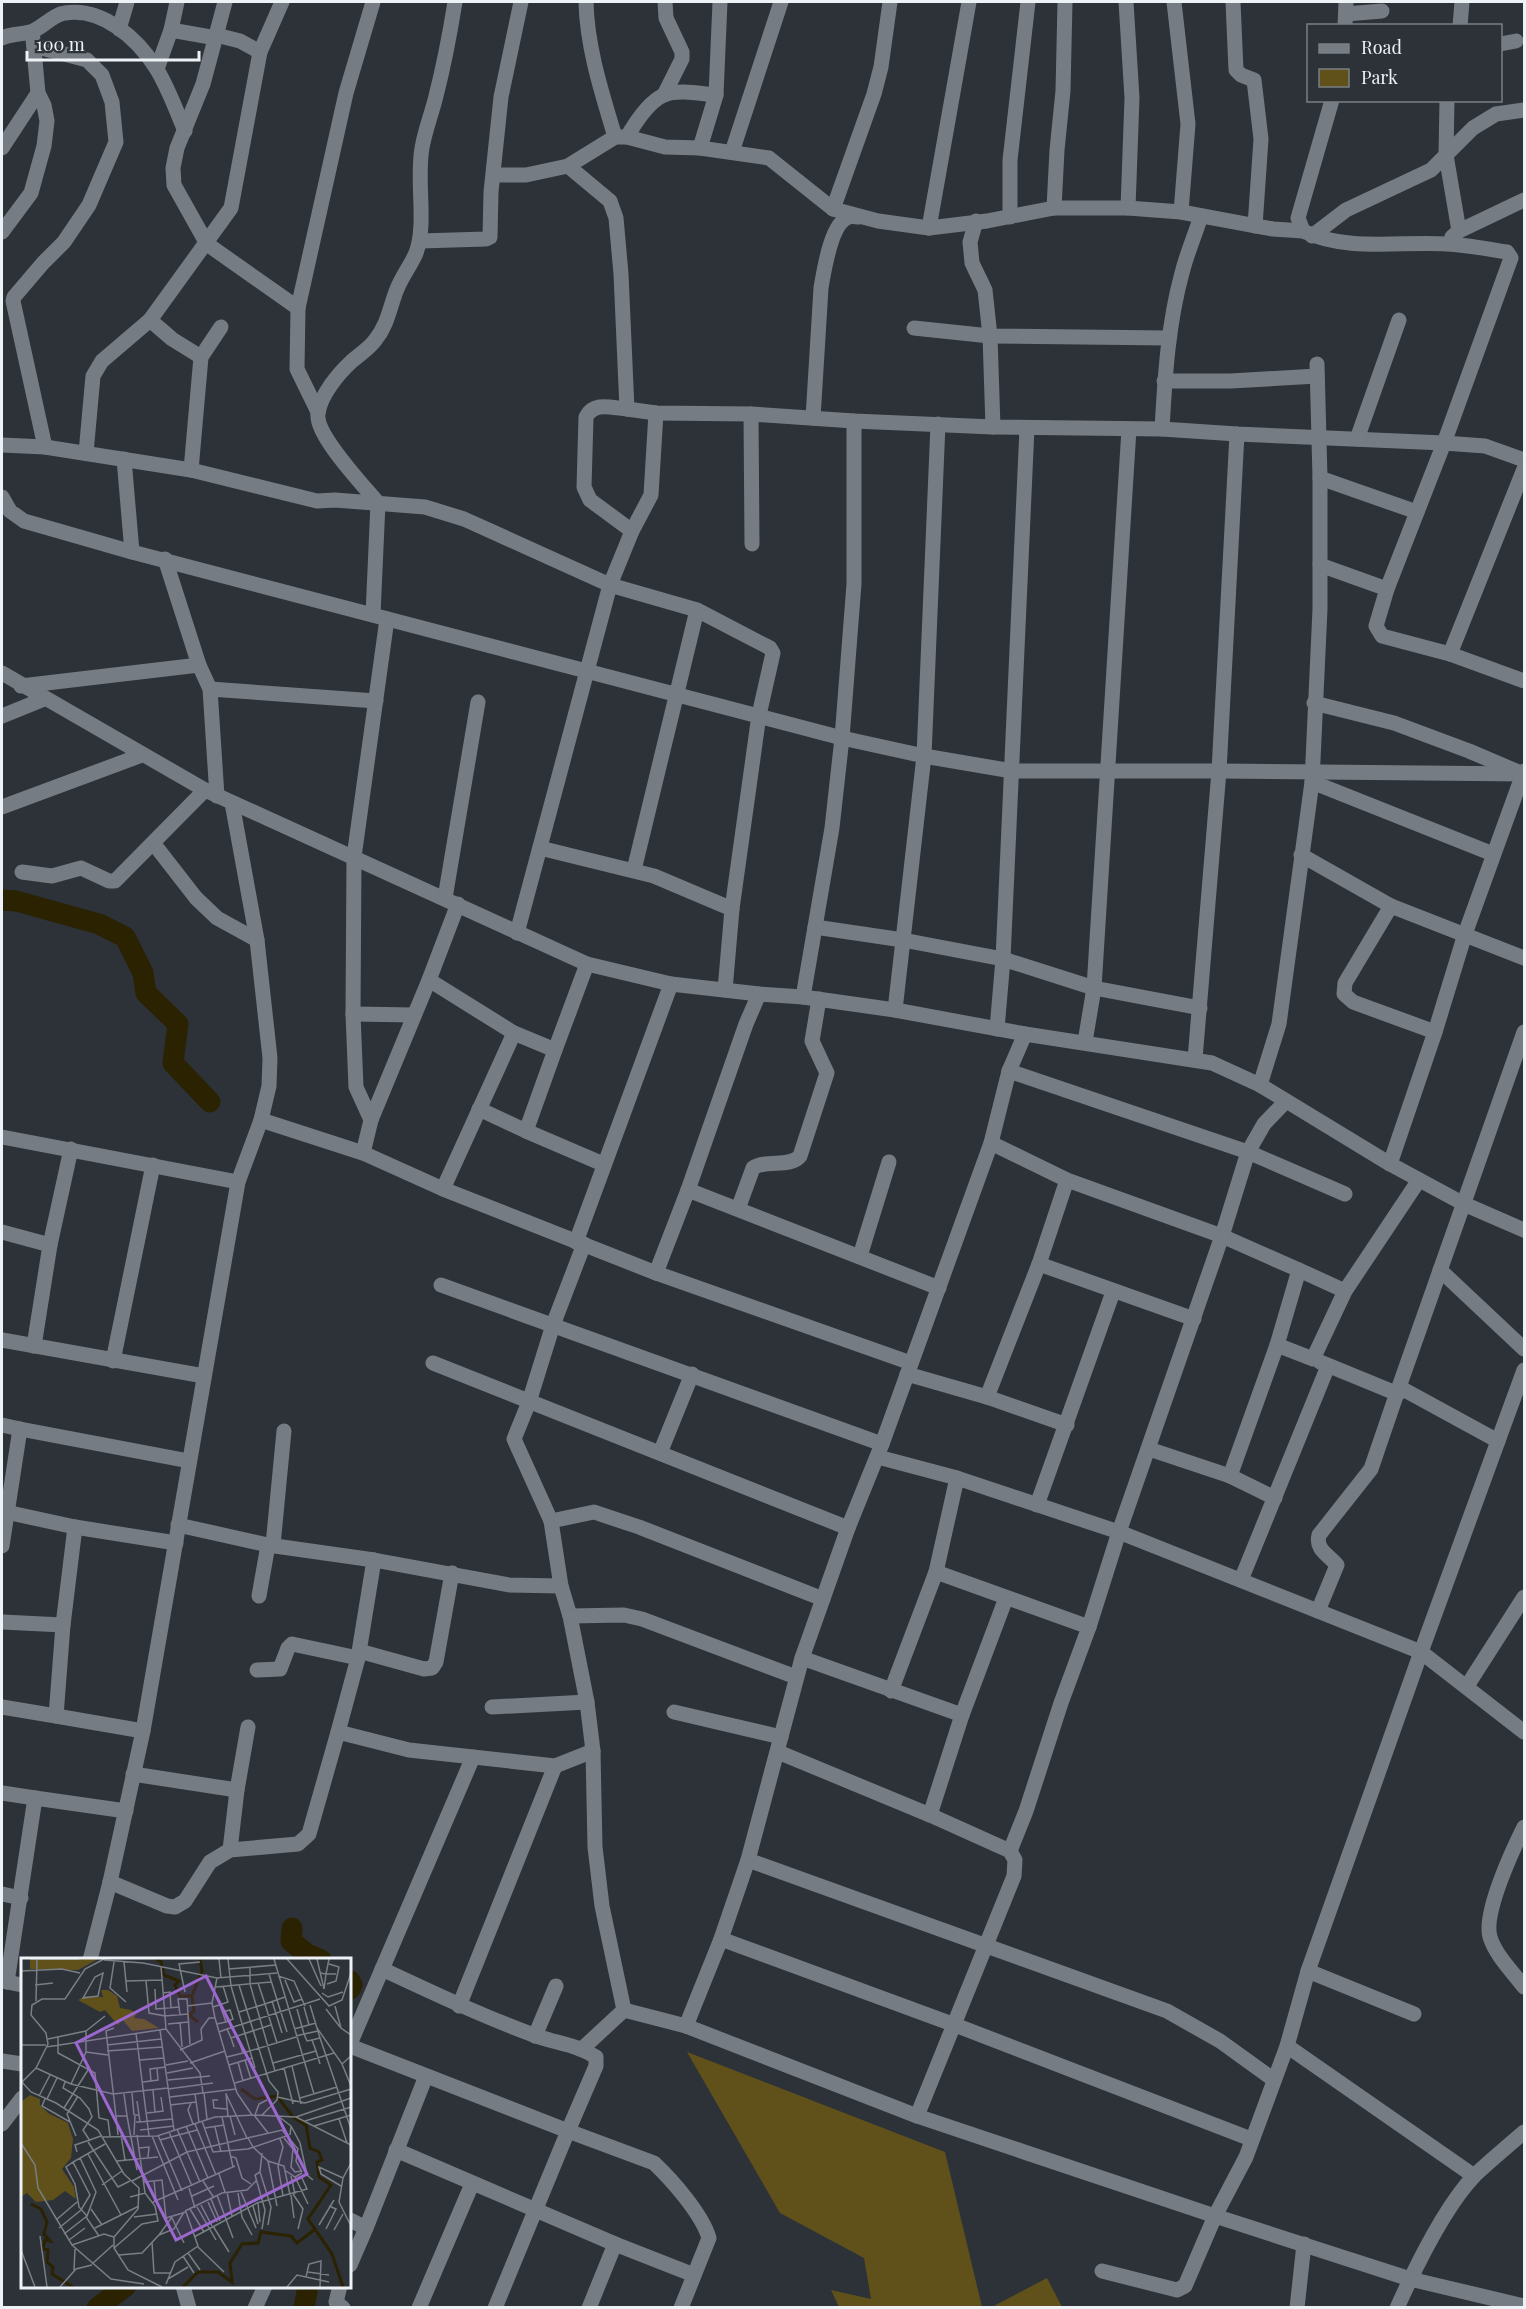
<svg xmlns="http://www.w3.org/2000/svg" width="1526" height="2309" font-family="'Playfair Display',serif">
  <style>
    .green { fill: #60501a }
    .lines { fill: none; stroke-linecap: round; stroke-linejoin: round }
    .river { stroke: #2b2202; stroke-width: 21 }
    .minor { stroke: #757c83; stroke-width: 15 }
    .inset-river { fill: none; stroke: #2b2202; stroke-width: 3 }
    .inset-road { fill: none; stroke: #797f84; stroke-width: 1.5 }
    .view { fill: #9d67d0; fill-opacity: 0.15; stroke: #9d67d0; stroke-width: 3 }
    .inset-edge { fill: none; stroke: #edf2f6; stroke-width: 3 }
  </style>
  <rect width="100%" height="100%" fill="#2c3238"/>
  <!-- green -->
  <g class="green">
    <polygon points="687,2052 945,2152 982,2307 839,2307 831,2290 871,2299 864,2258 780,2213"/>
    <polygon points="1047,2278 1062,2307 992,2307"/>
  </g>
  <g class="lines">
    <!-- river -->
    <g class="river">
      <polyline points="2,900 16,901 99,924 125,937 143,973 146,993 178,1024 173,1063 210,1102"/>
      <polyline points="292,1928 291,1941 307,1954 321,1960"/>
      <polyline points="350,1981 352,1985 350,1989"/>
      <polyline points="97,2308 126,2286"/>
      <polyline points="304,2308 308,2286"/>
    </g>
    <!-- minor -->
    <g class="minor">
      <polyline points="225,2 203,84 177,148 173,168 174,185 207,244 298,308 297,369 318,412"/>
      <path d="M 586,2 C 587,48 602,93 615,137"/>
      <polyline points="1126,2 1132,98 1128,208"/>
      <polyline points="1174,2 1188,124 1181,212"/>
      <polyline points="1233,2 1236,70 1241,75 1254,80 1261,139 1255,226"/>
      <polyline points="1346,14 1382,11"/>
      <polyline points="1345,26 1346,2"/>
      <polyline points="1460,26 1462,2"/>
      <polyline points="119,29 127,2"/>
      <polyline points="171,30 216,38"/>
      <polyline points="216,35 240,41 260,52"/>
      <path d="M 2,38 C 12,33 23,35 33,31 C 44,26 54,14 65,13 C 102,7 137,38 156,68 C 168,87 176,110 185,131"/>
      <polyline points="1500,44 1516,41"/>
      <polyline points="34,46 87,60 102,75 112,102 116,142 89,205 64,242 43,263 14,297 13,301 45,447"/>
      <polyline points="157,69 171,30 177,2"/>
      <polyline points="664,95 682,59 682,52 666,18 665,2"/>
      <path d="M 1332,100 L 1298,218 L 1303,231 C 1347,252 1400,241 1447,244 C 1467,245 1487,249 1507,252 L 1511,258 L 1444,443 L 1387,589 L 1376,626 L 1382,636 L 1450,654 L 1524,681"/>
      <polyline points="1447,100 1446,155 1459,231"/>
      <path d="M 627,137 C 635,123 648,102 664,95 C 679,89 701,94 716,95"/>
      <polyline points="2,148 38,93"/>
      <polyline points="700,148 716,95 720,2"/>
      <polyline points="732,152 781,2"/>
      <path d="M 568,166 L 610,201 L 616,218 L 621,274 L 627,409 C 612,408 594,401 586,417 L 584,487 L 590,500 L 632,531"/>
      <polyline points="494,175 526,175 568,166 615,137 627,137 665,147 700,148 769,158 833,209 878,221 929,228 987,221 1054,208 1128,208 1181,212 1273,229 1303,231"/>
      <polyline points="1054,208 1057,150 1063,91 1065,2"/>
      <polyline points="833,209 874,94 881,67 890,2"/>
      <polyline points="1010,217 1010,160 1028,2"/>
      <polyline points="976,221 970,242 972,263 985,290 990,336 993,427"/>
      <polyline points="929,228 969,2"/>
      <polyline points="2,232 31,193 44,146 47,121 44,105 38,93 33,39"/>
      <polyline points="1312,236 1346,210 1431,170 1473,128 1496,114 1524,110"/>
      <polyline points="1452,237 1459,231 1524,200"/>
      <polyline points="420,241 486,239 490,237 491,192 501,97 521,2"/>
      <polyline points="298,308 346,93 373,2"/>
      <polyline points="150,320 172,339 201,357"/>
      <polyline points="914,328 990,336 1168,338"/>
      <polyline points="1164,381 1231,381 1317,376"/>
      <polyline points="627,409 656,413 751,414 854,421 993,427 1162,429 1237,434 1444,443 1485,446 1524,460"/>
      <polyline points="751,414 752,544"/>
      <path d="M 813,418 L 821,288 C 824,271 831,222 849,217 C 852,216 856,217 859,217"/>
      <path d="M 1162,429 C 1165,376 1168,324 1182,273 C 1187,253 1195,235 1201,216"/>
      <polyline points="1357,439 1399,320"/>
      <polyline points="2,445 45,447 191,470 317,501 335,500 425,507 464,519 610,585 697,610 770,648 773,653 759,715 732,909 725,990"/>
      <polyline points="86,453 93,376 102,361 150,320 231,208 260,52 282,2"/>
      <polyline points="124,459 132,552"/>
      <polyline points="191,470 201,357 221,327"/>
      <polyline points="1320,478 1417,512"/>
      <polyline points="2,497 10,511 24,521 132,552 842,738 924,756 1012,771 1219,771 1524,774"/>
      <polyline points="165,559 199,665 210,689 217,796"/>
      <polyline points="1320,565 1387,589"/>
      <path d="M 373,615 L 378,503 C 364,486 315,435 318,414 C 320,395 339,373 352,361 C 360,354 370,348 376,339 C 388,324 390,306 397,289 C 402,276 411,265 416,253 C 427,224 416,181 422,148 C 425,130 432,113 436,96 C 444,65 450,33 455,2"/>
      <polyline points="1450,654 1524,469"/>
      <polyline points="2,673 205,790 587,964 671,984 759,994 803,997 895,1010 1025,1034 1212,1063 1260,1085 1390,1164 1464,1204 1524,1230"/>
      <polyline points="21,686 199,665"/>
      <polyline points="210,689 376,701"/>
      <polyline points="1314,703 1394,723 1469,751 1516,771"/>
      <polyline points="2,716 44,699"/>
      <polyline points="1312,782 1493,854"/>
      <polyline points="2,807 142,755"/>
      <polyline points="154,844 196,898 217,918 257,940"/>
      <polyline points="540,848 654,876 732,909"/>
      <polyline points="1301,855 1391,906 1524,958"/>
      <polyline points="634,870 697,610"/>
      <polyline points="22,872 52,876 81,868 109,881 115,881 205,790"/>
      <polyline points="445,898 478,702"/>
      <polyline points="1391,906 1345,983 1344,994 1353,1002 1435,1032"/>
      <polyline points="815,927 903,940 1003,959 1094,988 1200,1008"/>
      <polyline points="517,933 610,585 632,531 651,495 656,413"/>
      <polyline points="429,980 514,1033 555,1050 526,1131 479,1109"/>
      <polyline points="803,997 832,828 842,738 854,584 854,421"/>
      <polyline points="895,1010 924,756 938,424"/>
      <polyline points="353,1014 414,1015"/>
      <polyline points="997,1029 1003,959 1027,428"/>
      <polyline points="1085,1042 1094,988 1129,429"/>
      <polyline points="555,1050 587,964"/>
      <polyline points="1195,1059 1219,771 1237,434"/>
      <polyline points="1009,1071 1248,1152 1345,1194"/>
      <polyline points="1260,1085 1279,1024 1312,782 1320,609 1320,478 1317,364"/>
      <polyline points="261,1120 363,1153 443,1189 656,1273 911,1363"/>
      <polyline points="371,1120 356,1087 353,1014 354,857 387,619"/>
      <polyline points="526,1131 603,1164"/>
      <polyline points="2,1137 238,1182"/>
      <polyline points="991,1143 1067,1180 1222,1236 1299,1270"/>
      <polyline points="363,1153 371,1120 429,980 458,904"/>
      <polyline points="1390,1164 1435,1032 1465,934 1524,771"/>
      <polyline points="443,1189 514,1033"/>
      <polyline points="688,1190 939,1288"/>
      <path d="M 738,1209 L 753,1168 C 766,1159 791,1168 800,1156 L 827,1073 L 812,1041 L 819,999"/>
      <polyline points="2,1232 50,1245"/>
      <polyline points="576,1242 671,984"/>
      <polyline points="584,1244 553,1325 529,1402 514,1439 551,1521 561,1586 570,1616 587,1702 593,1751 595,1847 602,1906 624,2010"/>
      <polyline points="860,1256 889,1162"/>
      <polyline points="1039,1264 1067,1180"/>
      <polyline points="1440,1270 1524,1349"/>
      <polyline points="656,1273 688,1190 746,1024 759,994"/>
      <polyline points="441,1285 882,1444"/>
      <polyline points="2,1340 204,1376"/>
      <polyline points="1277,1345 1313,1359 1345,1291 1419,1180"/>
      <polyline points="34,1346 50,1245 71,1149"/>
      <polyline points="113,1361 153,1165"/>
      <polyline points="1320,1362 1398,1394"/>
      <polyline points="433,1363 848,1528"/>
      <polyline points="907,1374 987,1397 1067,1425"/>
      <polyline points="1399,1387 1524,1032"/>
      <polyline points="987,1397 1039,1264 1194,1319"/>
      <polyline points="2,1425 20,1429"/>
      <polyline points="1149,1449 1230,1476 1275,1498"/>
      <polyline points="660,1453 692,1374"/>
      <polyline points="878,1457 957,1478 1119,1532 1421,1652 1524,1732"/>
      <polyline points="1230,1476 1277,1345 1299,1270 1345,1291"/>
      <polyline points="1037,1505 1113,1292"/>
      <polyline points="6,1512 75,1527 176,1543"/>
      <polyline points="551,1521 594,1512 639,1527 823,1599"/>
      <polyline points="178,1525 268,1545 374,1560 509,1585 561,1586"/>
      <polyline points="273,1545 284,1431"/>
      <polyline points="2,1546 20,1429 189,1461"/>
      <polyline points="936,1572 957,1478"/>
      <polyline points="1241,1580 1328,1366"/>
      <polyline points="259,1596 268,1545"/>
      <path d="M 1318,1611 L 1337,1565 C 1329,1555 1315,1550 1319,1535 L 1371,1469 L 1399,1387 L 1498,1441 L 1524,1370"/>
      <polyline points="570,1616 624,1615 642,1619 796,1677"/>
      <polyline points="2,1622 63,1625 75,1527"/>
      <polyline points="63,1625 56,1716 143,1731"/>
      <polyline points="359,1651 424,1669 432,1668 436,1662 452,1573"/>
      <polyline points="802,1658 962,1715 1006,1598"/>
      <polyline points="257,1670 280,1669 288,1648 292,1644 358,1658"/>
      <polyline points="1467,1686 1524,1597"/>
      <polyline points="891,1691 936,1572 1089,1627"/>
      <polyline points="2,1707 56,1716"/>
      <polyline points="492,1707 587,1702"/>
      <polyline points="674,1712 781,1737"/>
      <polyline points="338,1732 358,1658 374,1560"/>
      <polyline points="778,1752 930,1815 1010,1851 1015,1860 1014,1876 917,2116"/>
      <polyline points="133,1774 237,1790"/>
      <polyline points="2,1793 35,1798"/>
      <polyline points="930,1815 962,1715"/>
      <path d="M 1524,1827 C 1513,1849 1483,1913 1490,1937 C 1496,1956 1512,1971 1524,1987"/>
      <polyline points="230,1850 237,1790 248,1727"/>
      <polyline points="1010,1851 1026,1811 1061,1703 1089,1627 1119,1532 1222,1236 1248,1152 1264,1124 1286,1101"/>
      <polyline points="748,1860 1167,2011 1220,2041 1274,2080"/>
      <polyline points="110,1882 167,1906 175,1907 185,1901 210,1862 230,1850 298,1844 309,1834 338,1732 409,1750 555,1766 593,1751"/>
      <polyline points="2,1894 21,1898"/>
      <polyline points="721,1939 955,2025 1251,2139"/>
      <polyline points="90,1960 110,1882 143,1731 238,1182 261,1120 269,1086 270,1058 257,940 232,803"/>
      <path d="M 382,1969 C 431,1992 480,2015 531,2034 C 553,2043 576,2044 596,2057 L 596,2066 L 568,2131 L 654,2163 C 672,2180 702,2214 709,2238 L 681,2308"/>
      <polyline points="1308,1971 1414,2014"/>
      <polyline points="2,1981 22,1985"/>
      <polyline points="7,1982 35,1798 126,1811"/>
      <polyline points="459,2006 555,1766"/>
      <polyline points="624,2010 686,2026 917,2116 1215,2216 1410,2279 1524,2306"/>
      <polyline points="686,2026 721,1939 748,1860 802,1658 848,1528 882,1444 991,1143 1009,1071 1025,1034"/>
      <polyline points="535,2036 556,1986"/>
      <polyline points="350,2044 473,1757"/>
      <polyline points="350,2046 568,2131 495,2308"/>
      <polyline points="1287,2046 1474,2176"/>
      <polyline points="583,2048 624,2010"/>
      <polyline points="2,2061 22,2064"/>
      <polyline points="2,2124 22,2098"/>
      <polyline points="396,2150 615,2244 589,2308"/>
      <polyline points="350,2220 366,2228 426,2076"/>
      <polyline points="615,2244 694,2275"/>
      <polyline points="350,2265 366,2228"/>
      <polyline points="1102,2271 1177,2290 1185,2286 1215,2216 1246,2157 1287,2046 1308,1971 1421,1652 1498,1441"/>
      <polyline points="183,2286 189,2308"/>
      <polyline points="340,2286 336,2302 343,2308"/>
      <polyline points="255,2308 265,2286"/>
      <polyline points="419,2308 472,2184"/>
      <polyline points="1297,2308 1304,2244"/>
      <path d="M 1397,2308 C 1415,2268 1445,2206 1475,2175 C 1491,2160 1508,2146 1524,2132"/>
    </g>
  </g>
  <!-- overview -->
  <g transform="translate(21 1958)">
    <rect width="330" height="330" fill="#2c3238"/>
    <path d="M 9,1 L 77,1 L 57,12 L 9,11 ZM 80,32 L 87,32 L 96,38 L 99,50 L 110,52 L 115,56 L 113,60 L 123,61 L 138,70 L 111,73 L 101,61 L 97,67 L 84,52 L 79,54 L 57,42 L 64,38 L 82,39 ZM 9,137 L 19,141 L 19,147 L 27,155 L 47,165 L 52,181 L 50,200 L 41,211 L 53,229 L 55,241 L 44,233 L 32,242 L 15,244 L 6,235 L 0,239 L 0,144 Z" fill="#60501a"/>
    <path class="inset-river" d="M 135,1 L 140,4 L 143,17 L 158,23 L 154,27 L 159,38 L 171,38 L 173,53 L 168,57 L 177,64M 171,38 L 181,13 L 179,1M 220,131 L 234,141 L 256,138 L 272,159 L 285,167 L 289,190 L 298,194 L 301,202 L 296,204 L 298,219 L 310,227 L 287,261 L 311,296 L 322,329M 10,246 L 20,251 L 26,264 L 23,276 L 29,283 L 24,282 L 22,291 L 27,292 L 26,304 L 32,309 L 31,316 L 52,329M 162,329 L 177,314 L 197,314 L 211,324 L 209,305 L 221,286 L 237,285 L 240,274 L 270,278 L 276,285 L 293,272"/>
    <path class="inset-road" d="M 10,1 L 58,1M 198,1 L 200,20M 207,1 L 210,28 L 234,110M 253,1 L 293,136M 266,1 L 308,48 L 321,42 L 330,15M 288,1 L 300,28M 296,1 L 303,31 L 305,16 L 315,16M 83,2 L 122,5 L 196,20 L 256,15M 93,4 L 89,30 L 105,44M 103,4 L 106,34M 140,8 L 144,58 L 167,56M 229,9 L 229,26 L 254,113M 208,11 L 255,7M 0,13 L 41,11 L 59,15M 82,15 L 77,38 L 62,40 L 74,19 ZM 299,15 L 305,16 L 308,1M 248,16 L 266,74M 257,18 L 273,23 L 284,48M 196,20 L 191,45 L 194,60 L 216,135 L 231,157M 264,22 L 273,44 L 281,41M 105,23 L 141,22M 125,23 L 128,55 L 144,58 L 145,71M 306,26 L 315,23 L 318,9 L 308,6M 14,27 L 32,25M 218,27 L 248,123 L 257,134 L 256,142 L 241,157M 195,29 L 250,24M 134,31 L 135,51 L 158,49M 164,34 L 158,6 L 179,4M 142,35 L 149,34 L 150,50M 301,35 L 307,39 L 322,34M 15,43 L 16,2M 251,43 L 261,75M 289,47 L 299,80 L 291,82 L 295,93M 166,48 L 191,45M 314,48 L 320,70 L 330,77M 192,49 L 207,44 L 202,28M 283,49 L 288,67M 276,51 L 283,76 L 297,73M 305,51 L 319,69M 201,54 L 209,52 L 212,61 L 205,64M 218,54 L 244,46 L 237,25M 159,57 L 157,41 L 166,41 L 169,86M 159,64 L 161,89M 147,66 L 167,64M 196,66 L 205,64 L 199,47M 93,70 L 85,73 L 95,158M 296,70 L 321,106 L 330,98M 145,71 L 179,115 L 182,135M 206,71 L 299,41M 273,71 L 295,65M 139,72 L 153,172M 65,73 L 84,58M 198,74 L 206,71 L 210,80M 115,75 L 128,178M 275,78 L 283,76 L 286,83 L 291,82M 37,79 L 37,95 L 74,115 L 78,160 L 87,162 L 89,178M 299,80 L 330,171M 27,81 L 65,73 L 65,94 L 50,126M 256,85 L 244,46 L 264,39M 0,87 L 25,87M 86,87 L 140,81M 25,89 L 145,71M 213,89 L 210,80 L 250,67M 159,92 L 181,82 L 180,71 L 188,60 L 194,60M 86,93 L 141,89M 65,94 L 87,97M 222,95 L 275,79M 206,99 L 222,95 L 216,77M 119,102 L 143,100M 224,102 L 230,121M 217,104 L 222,123M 169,105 L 204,93M 252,105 L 295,93 L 299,106M 321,106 L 330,128M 145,107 L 167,103M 208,107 L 231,100M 271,108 L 280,146M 15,110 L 50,126 L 92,136 L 147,130M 263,110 L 272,146M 146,115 L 172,110M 147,122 L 189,118M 0,123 L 10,134 L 35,145 L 77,172 L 103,216 L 118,230 L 117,251 L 93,279 L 93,290 L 107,312 L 141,329M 130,123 L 129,111 L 145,109M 44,124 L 42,130 L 59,140 L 68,151 L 71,159 L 62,172 L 69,183M 122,124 L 137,122 L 136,110M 0,125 L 15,110 L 27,86 L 25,75 L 10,57 L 11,47 L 21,41 L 44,41 L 64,11 L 83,1M 214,125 L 313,95M 147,131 L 192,125M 132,132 L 134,154M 111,135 L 113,157M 183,135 L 186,161M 205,135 L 207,159M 174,136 L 178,164M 205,136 L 226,180M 18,138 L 29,117M 149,139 L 215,131M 256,139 L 284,145 L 330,131M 279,140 L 316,129M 24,141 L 21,148 L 49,164M 26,141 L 36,120M 197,142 L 192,142 L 193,150 L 206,151M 170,145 L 167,152 L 172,166M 149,147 L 175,144M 43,150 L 67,112M 126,155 L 142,153 L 140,139M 233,157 L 247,175M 234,157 L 238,146 L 246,142M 106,158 L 116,212M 209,158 L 214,177M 257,158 L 270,168 L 269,177M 201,159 L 212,209M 275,159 L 330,140M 318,161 L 326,185M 181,163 L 192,194 L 227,191 L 268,177M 284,163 L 330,149M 115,164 L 119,164 L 116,143M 119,164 L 151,161M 174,166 L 195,217M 165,168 L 187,220M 270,168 L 279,185 L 286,217 L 292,222M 293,168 L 330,157M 194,169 L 200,194M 184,170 L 203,167M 156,171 L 179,224M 119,172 L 153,168M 148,174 L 171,228M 97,177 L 95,158 L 106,158 L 103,136M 100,177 L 104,202M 113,177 L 114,157 L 118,157M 116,177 L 124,235M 137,177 L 161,233M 55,178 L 46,156 L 57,138M 131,178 L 157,242M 82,179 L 136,178 L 194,159 L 234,157 L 275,159 L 330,187M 227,180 L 232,189 L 247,203 L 263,208 L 269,237M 263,180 L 272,191 L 270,209 L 274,214 L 281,213M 259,181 L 262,189 L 257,208 L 262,238M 139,182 L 176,172M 67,184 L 97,229 L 109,223M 0,185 L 14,207 L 17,230 L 51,287 L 90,321 L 123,326M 118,190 L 128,189 L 127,199M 277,190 L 275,203 L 281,214M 56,194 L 54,187 L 80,178M 241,195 L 239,214 L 250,249 L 247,267M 67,196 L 100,257M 209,198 L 215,200 L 221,220 L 230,226M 96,203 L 137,199M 247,203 L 256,248M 52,204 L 45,209 L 54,226 L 58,249 L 66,258 L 75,234 L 59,200M 330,205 L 322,220 L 318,244 L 330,268M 265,213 L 274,219 L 281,215M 239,214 L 234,217 L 244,252 L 241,271M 198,216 L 204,234M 270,218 L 274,236M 274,219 L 287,246M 111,223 L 166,194 L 261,172 L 277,191M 133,223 L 135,243M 182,223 L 193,240M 123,224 L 141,222 L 145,260 L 165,254 L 177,288 L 154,304 L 145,326M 81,227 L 101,213M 320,228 L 300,216 L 298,209 L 322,220M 168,230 L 174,250M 206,234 L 211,258M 220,234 L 235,270M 217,235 L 221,259 L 231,277M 272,236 L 282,251 L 277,271M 196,237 L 212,280M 270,237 L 273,260M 171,238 L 193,228M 190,241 L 199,263M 132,244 L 214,208M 187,244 L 196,264M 237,245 L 239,264M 180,247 L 191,268M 232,248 L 237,266M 176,249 L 195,282M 70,251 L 81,267M 169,251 L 183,274M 164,253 L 201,235 L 226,232 L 236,222M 65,259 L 78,278M 113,259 L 136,256M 151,260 L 163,285M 35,262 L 56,244M 298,267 L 313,242M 192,268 L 208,294M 38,270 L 60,252 L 69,237 L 52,204 L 84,186M 74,270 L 118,248M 305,271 L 315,251 L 308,248M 313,272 L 322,256M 43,276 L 66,258M 138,277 L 151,259M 19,278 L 26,329M 173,279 L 236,245 L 286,231 L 280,218M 48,282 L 64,270M 131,284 L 133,315 L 149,315M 51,287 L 83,276 L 93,279M 177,289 L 203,314M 93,290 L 121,266 L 137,263 L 134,248 L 124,235 L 109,239M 0,292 L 14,329M 167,295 L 179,312M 98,297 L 121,295 L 138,277 L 153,271 L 163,254M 162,298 L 173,315M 71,306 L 92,287M 53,312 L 54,291M 287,314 L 308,317M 285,319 L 288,306 L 300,303 L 299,329M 147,321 L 167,309M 39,329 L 55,311 L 71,307M 266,329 L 276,317 L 308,324"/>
    <path class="view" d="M 185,18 L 286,216 L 155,282 L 55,85 Z"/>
    <rect width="330" height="330" class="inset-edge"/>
  </g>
  <!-- border -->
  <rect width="1526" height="2309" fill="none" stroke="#edf2f6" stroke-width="6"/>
  <!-- legend -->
  <rect x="1307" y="24" width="195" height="78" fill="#2c3238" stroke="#797f84" stroke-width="1.5"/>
  <rect x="1319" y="44" width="30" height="9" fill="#757c83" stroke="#797f84" stroke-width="1.5"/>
  <text x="1361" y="54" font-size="18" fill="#edf2f6">Road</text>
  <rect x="1319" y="69" width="30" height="18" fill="#60501a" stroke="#797f84" stroke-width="1.5"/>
  <text x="1361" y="84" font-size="18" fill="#edf2f6">Park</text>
  <!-- scale -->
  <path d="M27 51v9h172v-9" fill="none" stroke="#edf2f6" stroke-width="3"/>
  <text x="36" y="51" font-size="18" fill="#edf2f6" stroke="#2c3238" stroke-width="4.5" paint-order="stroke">100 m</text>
</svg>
